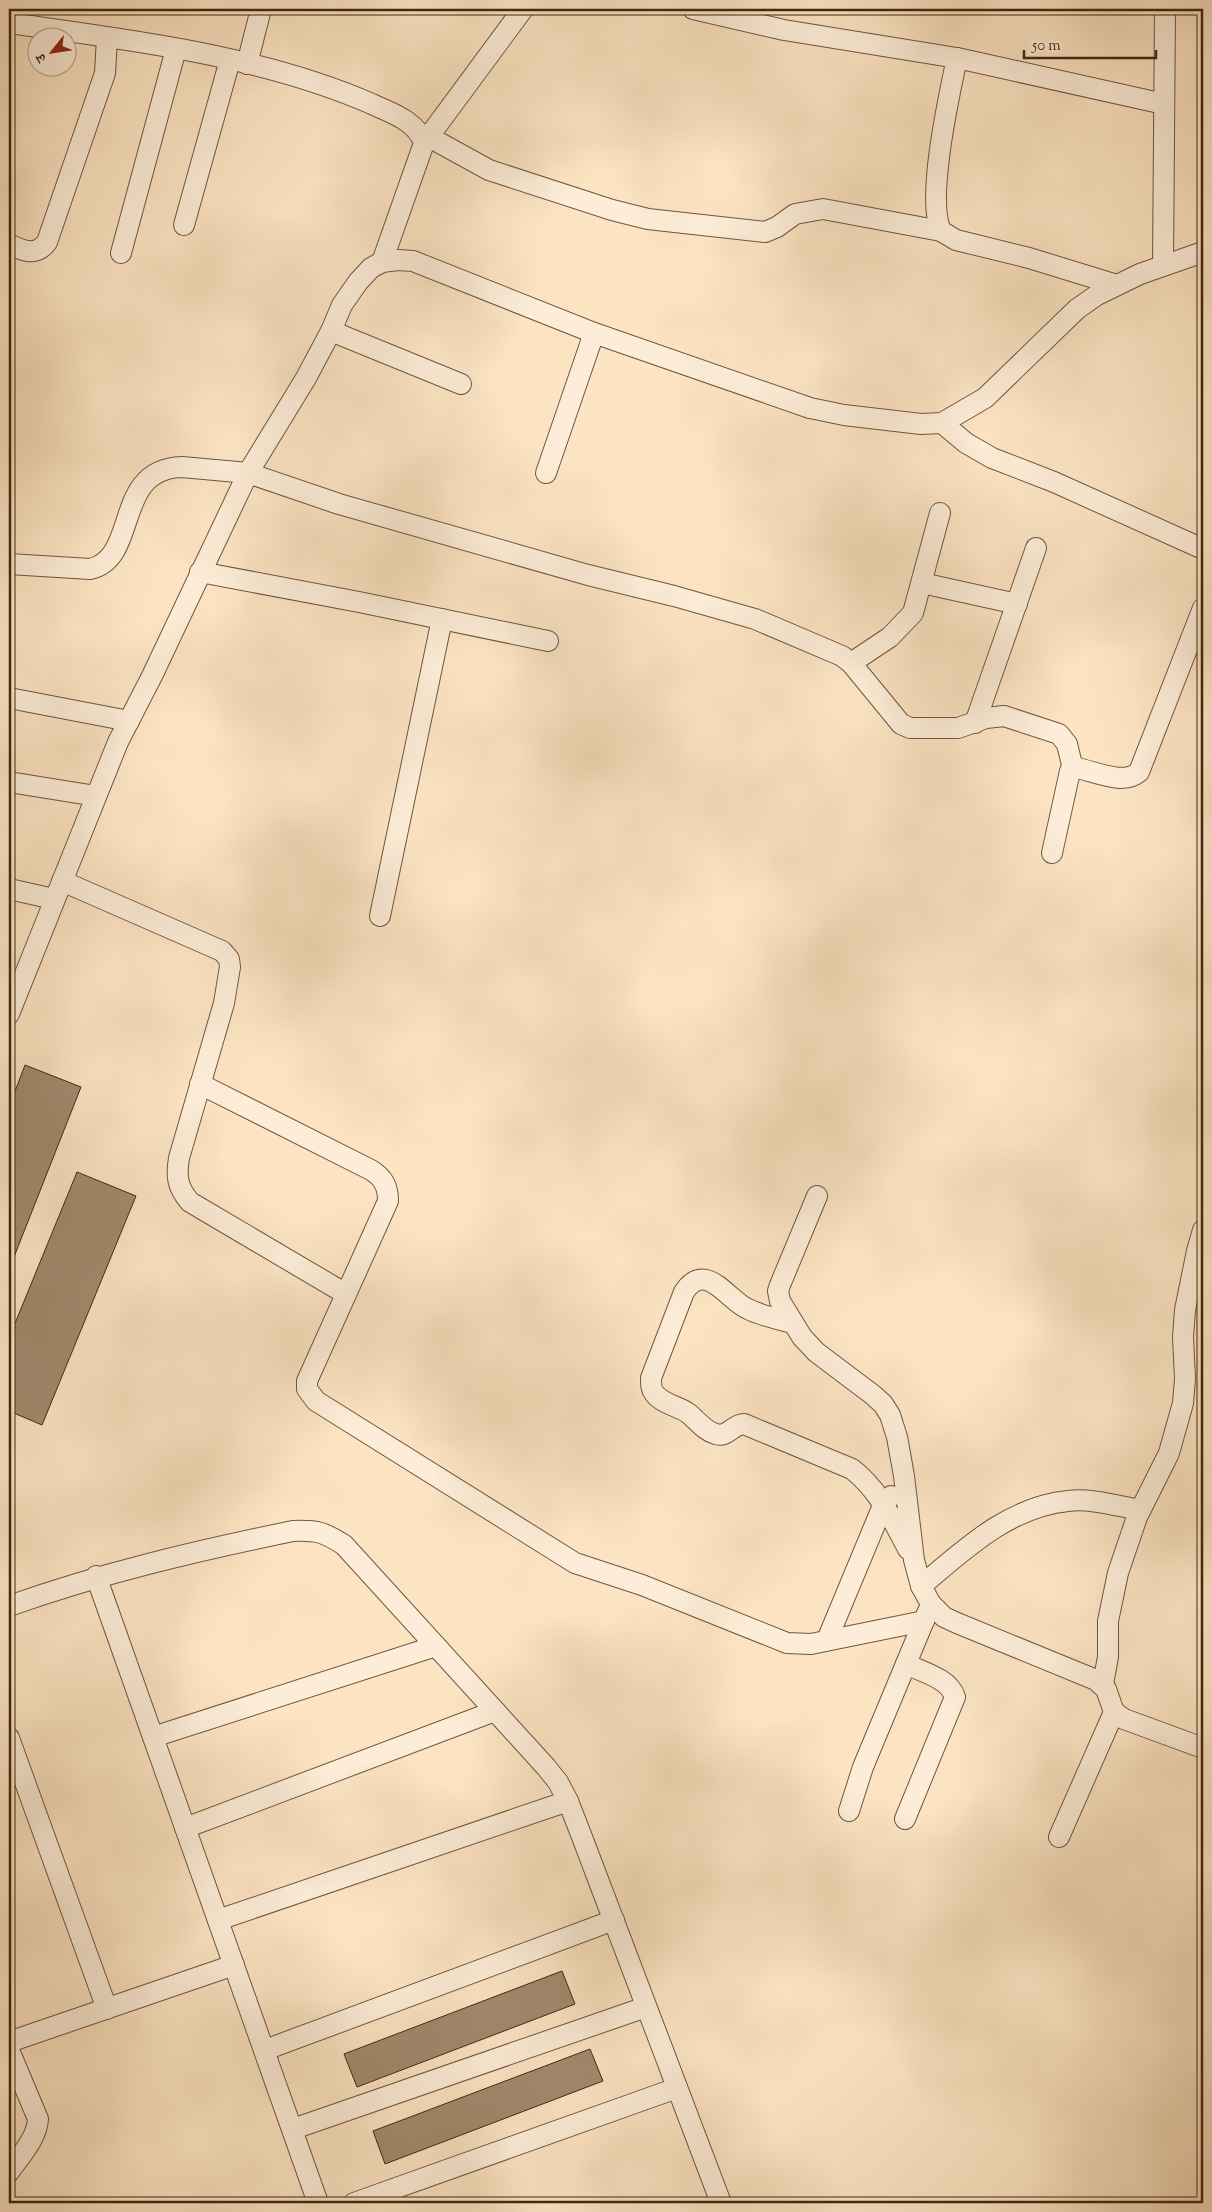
<svg xmlns="http://www.w3.org/2000/svg" width="1212" height="2212" font-family="'Sorts Mill Goudy','Noto Serif Devanagari',serif">
  <style>
    .building { fill: #a2896e; stroke: #402712 }
    .lines { fill: none; stroke-linecap: round; stroke-linejoin: round }
    .minor-casing { stroke: #6f563e; stroke-width: 22 }
    .minor { stroke: #fdedd8; stroke-width: 20 }
  </style>
  <rect width="100%" height="100%" fill="#fce4c3"/>
  <filter id="stains"><feTurbulence type="fractalNoise" baseFrequency=".004" numOctaves="4"/><feColorMatrix values="0 0 0 0 .2 0 0 0 0 .09 0 0 0 0 .02 0 0 0 .5 -.17"/></filter>
  <radialGradient id="worn" r=".72"><stop offset=".6" stop-color="#630" stop-opacity="0"/><stop offset="1" stop-color="#630" stop-opacity=".3"/></radialGradient>
  <!-- building -->
  <g class="building">
    <polygon points="25,1065 81,1087 10,1267 9,1107"/>
    <polygon points="77,1172 136,1196 42,1425 9,1411 9,1338"/>
    <polygon points="562,1971 575,2004 357,2087 344,2054"/>
    <polygon points="590,2049 603,2081 385,2164 373,2131"/>
  </g>
  <g class="lines">
    <defs>
      <g id="minor">
        <polyline points="693,9 784,30 957,58 1164,104"/>
        <path d="M 9,23 C 129,40 260,55 372,104 C 391,113 417,121 424,143 L 382,262"/>
        <path d="M 957,58 C 949,96 926,199 941,231 L 956,240 L 1029,258 L 1117,285"/>
        <polyline points="247,64 261,9"/>
        <polyline points="429,137 489,170 612,210 648,219 765,232 777,227 795,214 823,209 941,231"/>
        <polyline points="424,143 523,9"/>
        <polyline points="184,225 230,60"/>
        <path d="M 9,244 C 23,251 36,257 47,242 L 105,73 L 107,38"/>
        <polyline points="121,253 176,49"/>
        <polyline points="1163,266 1165,9"/>
        <polyline points="331,331 461,384"/>
        <polyline points="942,423 966,443 992,458 1054,482 1203,549"/>
        <polyline points="546,473 594,333"/>
        <path d="M 9,564 L 90,569 C 140,558 112,469 182,467 L 248,473 L 339,504 L 588,575 L 674,596 L 755,619 L 842,656 L 851,663 L 901,724 L 910,728 L 958,728 L 986,718 L 1004,716 L 1059,734 L 1067,744 L 1073,769"/>
        <polyline points="200,572 359,602 548,641"/>
        <polyline points="922,583 1017,604"/>
        <polyline points="851,663 890,637 913,613 940,513"/>
        <polyline points="9,698 129,721"/>
        <polyline points="975,723 1036,548"/>
        <polyline points="9,782 96,796"/>
        <path d="M 1052,853 L 1070,771 L 1076,768 C 1095,771 1123,786 1139,772 L 1203,608"/>
        <path d="M 62,881 L 222,951 L 229,959 L 230,967 L 224,1003 L 179,1158 C 176,1176 177,1187 190,1202 L 346,1294"/>
        <polyline points="9,889 54,899"/>
        <polyline points="380,916 442,619"/>
        <polyline points="9,1014 118,742 152,676 248,473 306,378 331,331 342,305 358,282 371,268 382,262 398,260 413,261 594,333 810,408 844,415 921,424 942,423 985,398 1077,309 1097,295 1140,274 1203,252"/>
        <path d="M 200,1084 L 371,1170 C 384,1178 388,1187 388,1201 L 307,1381 L 307,1389 L 316,1401 L 575,1563 L 642,1585 L 787,1643 L 811,1644 L 924,1621"/>
        <polyline points="817,1196 780,1285 778,1291 780,1301 802,1337 816,1352 873,1395 883,1404 890,1415 897,1437 904,1476 914,1560 921,1586 931,1604 944,1617 957,1623 1096,1680 1106,1689 1114,1712 1124,1719 1203,1748"/>
        <path d="M 793,1323 C 778,1319 762,1316 748,1309 C 728,1301 706,1259 684,1292 L 651,1378 C 651,1384 651,1389 654,1393 C 662,1404 678,1406 688,1413 C 697,1420 704,1431 716,1434 C 727,1438 733,1424 744,1424 L 852,1469 C 879,1490 892,1519 908,1549"/>
        <polyline points="96,1576 318,2203"/>
        <path d="M 921,1586 C 964,1550 1008,1507 1068,1501 C 1091,1498 1117,1506 1140,1510"/>
        <path d="M 9,1606 C 102,1573 196,1551 293,1531 C 317,1530 324,1532 344,1545 L 546,1767 L 558,1782 L 568,1801 L 582,1837 L 721,2203"/>
        <polyline points="827,1640 884,1503 891,1496"/>
        <polyline points="1103,1684 1108,1657 1108,1621 1118,1573 1137,1517 1169,1453 1183,1403 1185,1379 1183,1337 1185,1310 1197,1251 1203,1230"/>
        <polyline points="153,1737 436,1646"/>
        <polyline points="9,1738 107,2009"/>
        <polyline points="849,1811 863,1767 928,1611"/>
        <path d="M 905,1819 L 955,1697 C 949,1678 922,1672 906,1664"/>
        <polyline points="185,1828 495,1711"/>
        <polyline points="1059,1837 1114,1712"/>
        <polyline points="218,1920 568,1801"/>
        <polyline points="9,2042 234,1965"/>
        <path d="M 9,2050 L 38,2119 C 37,2139 19,2157 9,2172"/>
        <polyline points="265,2050 614,1920"/>
        <polyline points="293,2129 646,2007"/>
        <polyline points="354,2203 677,2088"/>
      </g>
    </defs>
    <!-- minor casing -->
    <use href="#minor" class="minor-casing"/>
    <!-- minor -->
    <use href="#minor" class="minor"/>
  </g>
  <!-- margin -->
  <rect width="1212" height="2212" fill="none" stroke="#fce4c3" stroke-width="30"/>
  <rect x="10" y="10" width="1192" height="2192" fill="none" stroke="#402712" stroke-width="2.5"/>
  <rect x="15" y="15" width="1182" height="2182" fill="none" stroke="#402712"/>
  <!-- north arrow -->
  <g transform="translate(52 52) rotate(240)"><circle r="24" fill="#fdedd8" stroke="#b19e89"/>
  <path d="M0-4L9 19L0 12L-9 19Z" fill="#8f2418"/>
  <text y="-8" font-size="14" font-weight="bold" text-anchor="middle" fill="#402712">उ</text>
  </g>
  <!-- scale -->
  <path d="M1024 50v8h132v-8" fill="none" stroke="#402712" stroke-width="2.5"/>
  <text x="1032" y="50" font-size="15" fill="#402712" stroke="#fdedd8" stroke-width="4" paint-order="stroke">50 m</text>
  <rect width="100%" height="100%" filter="url(#stains)"/>
  <rect width="100%" height="100%" fill="url(#worn)"/>
</svg>
